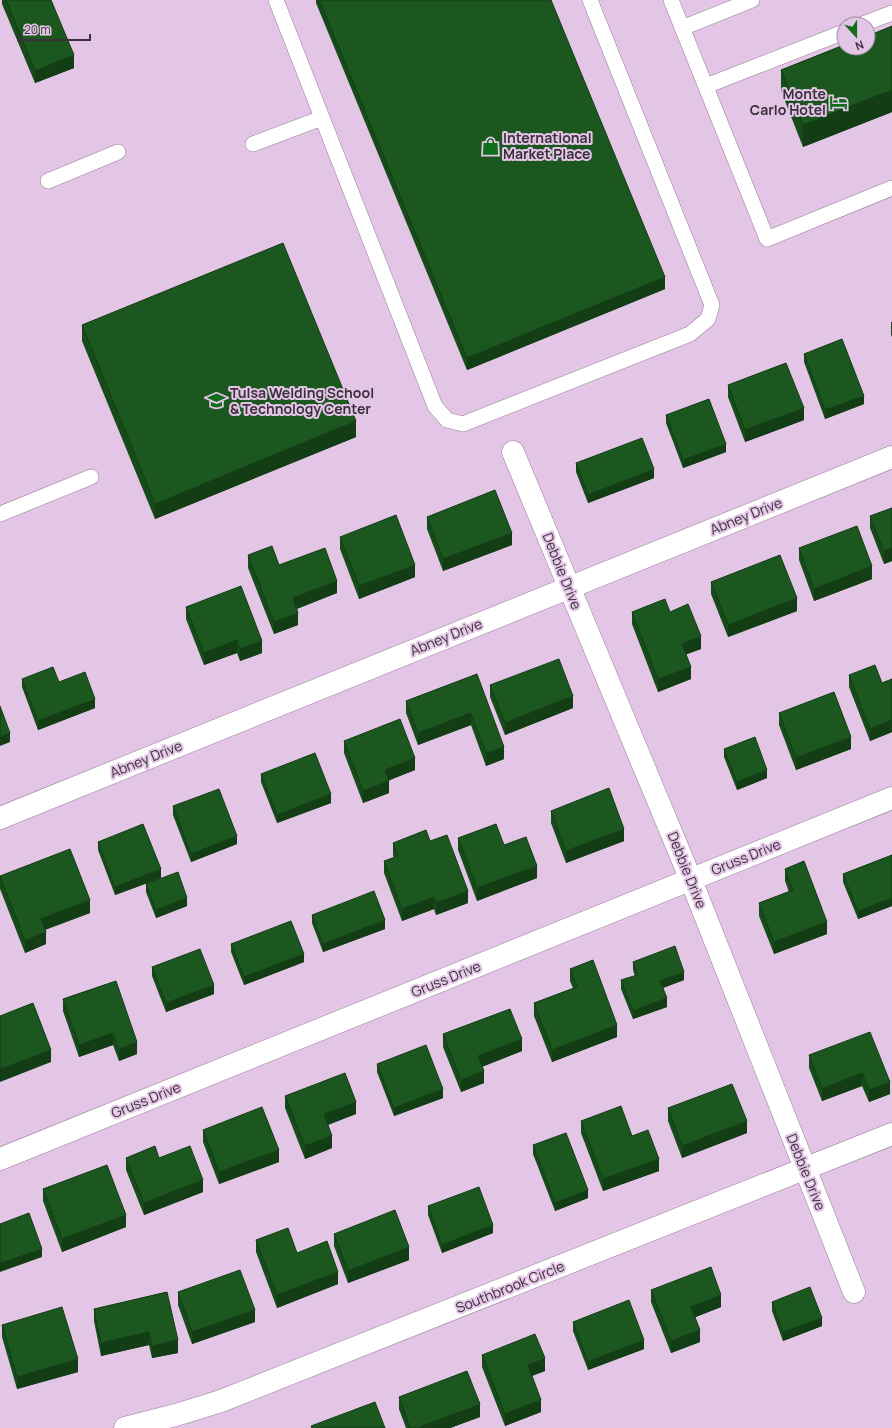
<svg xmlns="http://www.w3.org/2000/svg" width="892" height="1428" font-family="Manrope,sans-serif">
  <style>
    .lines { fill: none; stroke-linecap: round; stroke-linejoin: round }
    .lane-casing { stroke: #9a7e9b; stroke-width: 16 }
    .street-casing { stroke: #9a7e9b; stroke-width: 23 }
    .lane { stroke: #fff; stroke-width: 15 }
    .street { stroke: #fff; stroke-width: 22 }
    .wall { fill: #174b1a }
    .shaded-wall { fill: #133d15 }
    .building { fill: #1b571e; stroke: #133d15 }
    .labels { text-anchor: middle; stroke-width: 4; stroke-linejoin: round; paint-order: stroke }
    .poi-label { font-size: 14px; font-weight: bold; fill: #3c303d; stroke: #e3c6e5; text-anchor: start }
    .street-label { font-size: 14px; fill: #3c303d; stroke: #e3c6e5 }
  </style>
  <rect width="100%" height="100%" fill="#e3c6e5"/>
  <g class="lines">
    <defs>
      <g id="lane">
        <polyline points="276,0 435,406 447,420 463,424 690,334 708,319 712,305 590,0"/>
        <polyline points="671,0 767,239 892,188"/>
        <polyline points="863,24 892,13"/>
        <polyline points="682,28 752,0"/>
        <polyline points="706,86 844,32"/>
        <polyline points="253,144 322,118"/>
        <polyline points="48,181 118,152"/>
        <polyline points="0,514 91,477"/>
      </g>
      <g id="street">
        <polyline points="513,452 691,880 854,1292"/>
        <polyline points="0,818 892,457"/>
        <polyline points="0,1159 892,798"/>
        <polyline points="125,1428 176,1415 221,1401 892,1134"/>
      </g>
    </defs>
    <!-- lane casing -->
    <use href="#lane" class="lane-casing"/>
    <!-- street casing -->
    <use href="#street" class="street-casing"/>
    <!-- lane -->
    <use href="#lane" class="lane"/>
    <!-- street -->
    <use href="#street" class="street"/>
  </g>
  <!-- wall -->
  <g class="wall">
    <polygon points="2,0 51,0 74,68 35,83 2,4"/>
    <polygon points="316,0 551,0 665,289 467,370 316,3"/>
    <polygon points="892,26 892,112 803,147 781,91 781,70"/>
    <polygon points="891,322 892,322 892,337 891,335"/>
    <polygon points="82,325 356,437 155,519 82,341"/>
    <polygon points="804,354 864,404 825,419 804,362"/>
    <polygon points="728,385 804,420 745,442 728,397"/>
    <polygon points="666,415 726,452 683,468 666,423"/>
    <polygon points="576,463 654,478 588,503 576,472"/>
    <polygon points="892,508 892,561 884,564 870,528 870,516"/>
    <polygon points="427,517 512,545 443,571 427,529"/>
    <polygon points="340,537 415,577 359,599 340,549"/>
    <polygon points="799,548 872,579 814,601 799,560"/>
    <polygon points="248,555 279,565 337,593 297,609 298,625 274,634 248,568"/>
    <polygon points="711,582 797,611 728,637 711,594"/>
    <polygon points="186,607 262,653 240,661 237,653 204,665 186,619"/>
    <polygon points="632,612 670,612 701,649 686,654 691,679 658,692 632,624"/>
    <polygon points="477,674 504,759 486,766 471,725 418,745 406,713 406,701"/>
    <polygon points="849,675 882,683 892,679 892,732 870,741 849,687"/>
    <polygon points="22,679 59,682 95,708 38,730 22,687"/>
    <polygon points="490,685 573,708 505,735 490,697"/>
    <polygon points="779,713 851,749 796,770 779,725"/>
    <polygon points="344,741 415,770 389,780 389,793 363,803 344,753"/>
    <polygon points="724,749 767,778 737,790 724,757"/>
    <polygon points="261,774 331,803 277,823 261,782"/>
    <polygon points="173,806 237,844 191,862 173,815"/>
    <polygon points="551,811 624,841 566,863 551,823"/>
    <polygon points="458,838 537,878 477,901 458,850"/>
    <polygon points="430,841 468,903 436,915 434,909 402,921 384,873 384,861 394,858 393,855 393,843"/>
    <polygon points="98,842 161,878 115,895 98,850"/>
    <polygon points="892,855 892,906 858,919 843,882 843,874"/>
    <polygon points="785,869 827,934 774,954 759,916 759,903 789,892 785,881"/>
    <polygon points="0,876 90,913 45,930 46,944 25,953 0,889"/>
    <polygon points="146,884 187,906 156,918 146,892"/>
    <polygon points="312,915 385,929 323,952 312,923"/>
    <polygon points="231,944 304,962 244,985 231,952"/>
    <polygon points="633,962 684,980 663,988 667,1007 633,1019 621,989 621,980 635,976 633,970"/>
    <polygon points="152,967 214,994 166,1012 152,976"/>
    <polygon points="570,969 617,1037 552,1062 534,1016 534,1003 573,988 570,981"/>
    <polygon points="116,981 137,1054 119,1061 113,1045 79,1057 63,1011 63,999"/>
    <polygon points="443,1034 522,1051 482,1067 484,1083 461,1092 443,1047"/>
    <polygon points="809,1055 890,1082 890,1094 869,1102 862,1086 822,1101 809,1068"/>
    <polygon points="377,1064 443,1098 394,1116 377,1072"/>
    <polygon points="285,1096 356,1114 328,1125 332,1148 305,1159 285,1108"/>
    <polygon points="668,1108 747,1133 682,1158 668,1121"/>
    <polygon points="581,1121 632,1136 659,1171 603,1191 581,1133"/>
    <polygon points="203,1130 279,1162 219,1184 203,1142"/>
    <polygon points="533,1145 588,1198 555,1211 533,1154"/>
    <polygon points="126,1158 159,1158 203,1192 144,1215 126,1170"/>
    <polygon points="43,1189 126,1227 62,1252 43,1201"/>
    <polygon points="428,1206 493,1233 442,1253 428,1215"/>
    <polygon points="334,1234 409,1260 348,1283 334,1246"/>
    <polygon points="256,1240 297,1253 338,1284 277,1308 256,1252"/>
    <polygon points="651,1290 721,1307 695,1317 700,1342 671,1353 651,1302"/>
    <polygon points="167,1292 178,1353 152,1358 149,1345 101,1356 94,1321 94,1309"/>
    <polygon points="178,1292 255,1322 192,1344 178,1305"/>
    <polygon points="772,1302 822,1326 783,1341 772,1311"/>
    <polygon points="573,1322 644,1349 588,1370 573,1331"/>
    <polygon points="2,1325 78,1372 17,1389 2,1337"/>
    <polygon points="482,1355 545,1371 532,1376 541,1412 505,1426 482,1367"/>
    <polygon points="399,1397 480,1417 450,1428 406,1428 399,1409"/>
  </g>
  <!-- shaded-wall -->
  <g class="shaded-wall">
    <polygon points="74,55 74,68 35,83 35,71"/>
    <polygon points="892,90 892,112 803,147 803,125"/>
    <polygon points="665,277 665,289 467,370 467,358"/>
    <polygon points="864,396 864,404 825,419 825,410"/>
    <polygon points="804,408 804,420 745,442 745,430"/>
    <polygon points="356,421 356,437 155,519 155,504"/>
    <polygon points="726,444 726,452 683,468 683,460"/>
    <polygon points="654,469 654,478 588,503 588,495"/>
    <polygon points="512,533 512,545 443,571 443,559"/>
    <polygon points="892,548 892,561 884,564 884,551"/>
    <polygon points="415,565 415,577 359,599 359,586"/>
    <polygon points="872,566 872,579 814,601 814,589"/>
    <polygon points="337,581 337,593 293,610 293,598"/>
    <polygon points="797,598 797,611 728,637 728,625"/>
    <polygon points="298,613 298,625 274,634 274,622"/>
    <polygon points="701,636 701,649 682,656 682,644"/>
    <polygon points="237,640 237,653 204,665 204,653"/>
    <polygon points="262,641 262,653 240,661 240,649"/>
    <polygon points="691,667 691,679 658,692 658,679"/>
    <polygon points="573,696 573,708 505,735 505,723"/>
    <polygon points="95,699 95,708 38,730 38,721"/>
    <polygon points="471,713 471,725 418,745 418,733"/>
    <polygon points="892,720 892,732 870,741 870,729"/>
    <polygon points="10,733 10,742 0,746 0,737"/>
    <polygon points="851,737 851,749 796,770 796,758"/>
    <polygon points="504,747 504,759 486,766 486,753"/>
    <polygon points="415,758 415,770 385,782 385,770"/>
    <polygon points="767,770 767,778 737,790 737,782"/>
    <polygon points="389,781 389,793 363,803 363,791"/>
    <polygon points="331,794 331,803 277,823 277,815"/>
    <polygon points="624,829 624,841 566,863 566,851"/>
    <polygon points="237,836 237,844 191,862 191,854"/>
    <polygon points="537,866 537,878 477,901 477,888"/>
    <polygon points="161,869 161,878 115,895 115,887"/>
    <polygon points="468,891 468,903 436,915 436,903"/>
    <polygon points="434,897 434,909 402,921 402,909"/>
    <polygon points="187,898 187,906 156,918 156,910"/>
    <polygon points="892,898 892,906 858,919 858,911"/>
    <polygon points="90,900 90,913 41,931 41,919"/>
    <polygon points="385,920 385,929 323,952 323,944"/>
    <polygon points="827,922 827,934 774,954 774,942"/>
    <polygon points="46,932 46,944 25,953 25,941"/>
    <polygon points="304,954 304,962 244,985 244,977"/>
    <polygon points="684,972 684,980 660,989 660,981"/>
    <polygon points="214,985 214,994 166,1012 166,1003"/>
    <polygon points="667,998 667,1007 633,1019 633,1011"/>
    <polygon points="617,1025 617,1037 552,1062 552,1050"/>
    <polygon points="113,1033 113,1045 79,1057 79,1045"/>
    <polygon points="522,1039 522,1051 478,1068 478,1056"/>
    <polygon points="137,1042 137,1054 119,1061 119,1049"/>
    <polygon points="51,1050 51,1062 0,1082 0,1069"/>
    <polygon points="484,1071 484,1083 461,1092 461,1080"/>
    <polygon points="862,1073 862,1086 822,1101 822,1089"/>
    <polygon points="890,1082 890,1094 869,1102 869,1090"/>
    <polygon points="443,1089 443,1098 394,1116 394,1108"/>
    <polygon points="356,1102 356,1114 324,1126 324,1114"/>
    <polygon points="747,1121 747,1133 682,1158 682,1146"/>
    <polygon points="332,1136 332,1148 305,1159 305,1146"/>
    <polygon points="279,1150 279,1162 219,1184 219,1172"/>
    <polygon points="659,1159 659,1171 603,1191 603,1179"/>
    <polygon points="203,1180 203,1192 144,1215 144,1203"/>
    <polygon points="588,1190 588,1198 555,1211 555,1203"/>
    <polygon points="126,1215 126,1227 62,1252 62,1239"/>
    <polygon points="493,1225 493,1233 442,1253 442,1245"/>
    <polygon points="409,1247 409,1260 348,1283 348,1271"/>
    <polygon points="42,1249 42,1257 0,1272 0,1263"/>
    <polygon points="338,1272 338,1284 277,1308 277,1295"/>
    <polygon points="721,1295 721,1307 691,1319 691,1307"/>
    <polygon points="255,1310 255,1322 192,1344 192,1332"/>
    <polygon points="822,1318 822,1326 783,1341 783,1332"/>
    <polygon points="700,1330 700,1342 671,1353 671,1341"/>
    <polygon points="149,1332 149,1345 101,1356 101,1343"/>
    <polygon points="178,1340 178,1353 152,1358 152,1346"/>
    <polygon points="644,1340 644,1349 588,1370 588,1362"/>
    <polygon points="545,1358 545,1371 528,1377 528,1365"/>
    <polygon points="78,1359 78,1372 17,1389 17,1377"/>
    <polygon points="541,1400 541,1412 505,1426 505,1414"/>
    <polygon points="480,1404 480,1417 450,1428 418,1428"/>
  </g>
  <!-- building -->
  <g class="building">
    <polygon points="6,0 51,0 74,55 35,71"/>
    <polygon points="319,0 551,0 665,277 467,358"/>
    <polygon points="892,26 892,90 803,125 781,70 844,45 844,48 868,48 868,36"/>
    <polygon points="283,243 356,421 155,504 82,325"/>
    <polygon points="842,339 864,396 825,410 804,354"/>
    <polygon points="786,363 804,408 745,430 728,385"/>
    <polygon points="709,399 726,444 683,460 666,415"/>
    <polygon points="642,438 654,469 588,495 576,463"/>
    <polygon points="495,490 512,533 443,559 427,517"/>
    <polygon points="892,508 892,548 884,551 870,516"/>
    <polygon points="396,515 415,565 359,586 340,537"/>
    <polygon points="857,526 872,566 814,589 799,548"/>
    <polygon points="272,546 279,565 325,548 337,581 293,598 298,613 274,622 248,555"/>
    <polygon points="780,555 797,598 728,625 711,582"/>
    <polygon points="241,586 262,641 240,649 237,640 204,653 186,607"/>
    <polygon points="665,599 670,612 688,604 701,636 682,644 691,667 658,679 632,612"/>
    <polygon points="559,659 573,696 505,723 490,685"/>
    <polygon points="875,665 882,683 892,679 892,720 870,729 849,675"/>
    <polygon points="53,667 59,682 85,672 95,699 38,721 22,679"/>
    <polygon points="477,674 504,747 486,753 471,713 418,733 406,701"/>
    <polygon points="834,692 851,737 796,758 779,713"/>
    <polygon points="0,706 10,733 0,737"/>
    <polygon points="400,719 415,758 385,770 389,781 363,791 344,741"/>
    <polygon points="755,737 767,770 737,782 724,749"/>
    <polygon points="315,753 331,794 277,815 261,774"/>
    <polygon points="609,788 624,829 566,851 551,811"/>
    <polygon points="219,789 237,836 191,854 173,806"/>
    <polygon points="143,824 161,869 115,887 98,842"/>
    <polygon points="496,824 504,845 526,837 537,866 477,888 458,838"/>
    <polygon points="426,830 430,841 447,835 468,891 436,903 434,897 402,909 384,861 398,856 393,843"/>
    <polygon points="70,849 90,900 41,919 46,932 25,941 0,876"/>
    <polygon points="892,855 892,898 858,911 843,874"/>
    <polygon points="804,861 827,922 774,942 759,903 793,890 785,869"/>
    <polygon points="178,872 187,898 156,910 146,884"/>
    <polygon points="374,891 385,920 323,944 312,915"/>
    <polygon points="291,921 304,954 244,977 231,944"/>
    <polygon points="675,946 684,972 660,981 667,998 633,1011 621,980 637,975 633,962"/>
    <polygon points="200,949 214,985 166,1003 152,967"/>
    <polygon points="593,960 617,1025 552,1050 534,1003 577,987 570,969"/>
    <polygon points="116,981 137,1042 119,1049 113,1033 79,1045 63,999"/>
    <polygon points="33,1003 51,1050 0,1069 0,1016"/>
    <polygon points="510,1009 522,1039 478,1056 484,1071 461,1080 443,1034"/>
    <polygon points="870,1032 890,1082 869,1090 862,1073 822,1089 809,1055"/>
    <polygon points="426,1045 443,1089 394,1108 377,1064"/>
    <polygon points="345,1073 356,1102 324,1114 332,1136 305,1146 285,1096"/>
    <polygon points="732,1084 747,1121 682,1146 668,1108"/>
    <polygon points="621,1106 632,1136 648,1130 659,1159 603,1179 581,1121"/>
    <polygon points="262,1107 279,1150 219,1172 203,1130"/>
    <polygon points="566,1133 588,1190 555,1203 533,1145"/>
    <polygon points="155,1146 159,1158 190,1146 203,1180 144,1203 126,1158"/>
    <polygon points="107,1165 126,1215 62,1239 43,1189"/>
    <polygon points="479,1187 493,1225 442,1245 428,1206"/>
    <polygon points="395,1210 409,1247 348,1271 334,1234"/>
    <polygon points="29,1213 42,1249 0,1263 0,1224"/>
    <polygon points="288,1228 297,1253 327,1241 338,1272 277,1295 256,1240"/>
    <polygon points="711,1267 721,1295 691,1307 700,1330 671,1341 651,1290"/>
    <polygon points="240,1270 255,1310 192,1332 178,1292"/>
    <polygon points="810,1287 822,1318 783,1332 772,1302"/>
    <polygon points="167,1292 178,1340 152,1346 149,1332 101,1343 94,1309"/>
    <polygon points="629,1300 644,1340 588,1362 573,1322"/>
    <polygon points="62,1307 78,1359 17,1377 2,1325"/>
    <polygon points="535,1334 545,1358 528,1365 541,1400 505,1414 482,1355"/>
    <polygon points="467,1371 480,1404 418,1428 410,1428 399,1397"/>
    <polygon points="375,1402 385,1428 312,1428 311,1426"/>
  </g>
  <!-- icons -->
  <defs>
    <symbol id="hotel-bare" viewBox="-9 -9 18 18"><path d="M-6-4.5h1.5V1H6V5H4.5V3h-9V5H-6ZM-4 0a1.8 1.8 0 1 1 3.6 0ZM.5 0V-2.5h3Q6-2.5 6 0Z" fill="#0f6e1b" stroke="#e3c6e5" stroke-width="2.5" paint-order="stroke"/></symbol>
    <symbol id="shop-bare" viewBox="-9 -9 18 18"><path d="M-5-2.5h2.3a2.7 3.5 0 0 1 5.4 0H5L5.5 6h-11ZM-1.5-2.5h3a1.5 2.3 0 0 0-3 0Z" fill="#0f6e1b" stroke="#e3c6e5" stroke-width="2.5" paint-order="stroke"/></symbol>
    <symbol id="school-bare" viewBox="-9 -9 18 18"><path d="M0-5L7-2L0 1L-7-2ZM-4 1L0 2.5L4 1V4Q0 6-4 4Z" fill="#0f6e1b" stroke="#e3c6e5" stroke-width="2.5" paint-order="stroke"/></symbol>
  </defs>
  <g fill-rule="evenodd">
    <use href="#hotel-bare" x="826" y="90" width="25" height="25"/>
    <use href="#shop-bare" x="478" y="134" width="25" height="25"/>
    <use href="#school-bare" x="204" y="388" width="25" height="25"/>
  </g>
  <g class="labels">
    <!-- poi labels -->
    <g class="poi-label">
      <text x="826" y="99" text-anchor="end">Monte<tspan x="826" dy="16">Carlo Hotel</tspan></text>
      <text x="503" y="143">International<tspan x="503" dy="16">Market Place</tspan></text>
      <text x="230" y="398">Tulsa Welding School<tspan x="230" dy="16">&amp; Technology Center</tspan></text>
    </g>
    <!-- street labels -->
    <g class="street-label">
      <text transform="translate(746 516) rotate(-22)" y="5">Abney Drive</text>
      <text transform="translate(562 571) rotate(68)" y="5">Debbie Drive</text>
      <text transform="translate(446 637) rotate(-22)" y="5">Abney Drive</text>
      <text transform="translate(146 759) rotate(-22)" y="5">Abney Drive</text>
      <text transform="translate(746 857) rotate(-22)" y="5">Gruss Drive</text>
      <text transform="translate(687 870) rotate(68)" y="5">Debbie Drive</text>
      <text transform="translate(446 979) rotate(-22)" y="5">Gruss Drive</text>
      <text transform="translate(146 1100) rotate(-22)" y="5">Gruss Drive</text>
      <text transform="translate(806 1172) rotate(68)" y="5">Debbie Drive</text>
      <text transform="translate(510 1287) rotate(-22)" y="5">Southbrook Circle</text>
    </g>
  </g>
  <!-- north arrow -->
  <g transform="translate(856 36) rotate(159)"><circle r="19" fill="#e3c6e5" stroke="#a08aa2"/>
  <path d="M0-3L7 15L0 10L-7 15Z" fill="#0f6e1b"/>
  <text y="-6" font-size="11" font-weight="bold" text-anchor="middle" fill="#3c303d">N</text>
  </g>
  <!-- scale -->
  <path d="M18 34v6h72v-6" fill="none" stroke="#3c303d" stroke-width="2"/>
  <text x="24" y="34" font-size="12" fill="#3c303d" stroke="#e3c6e5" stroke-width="3" paint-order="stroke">20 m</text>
</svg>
